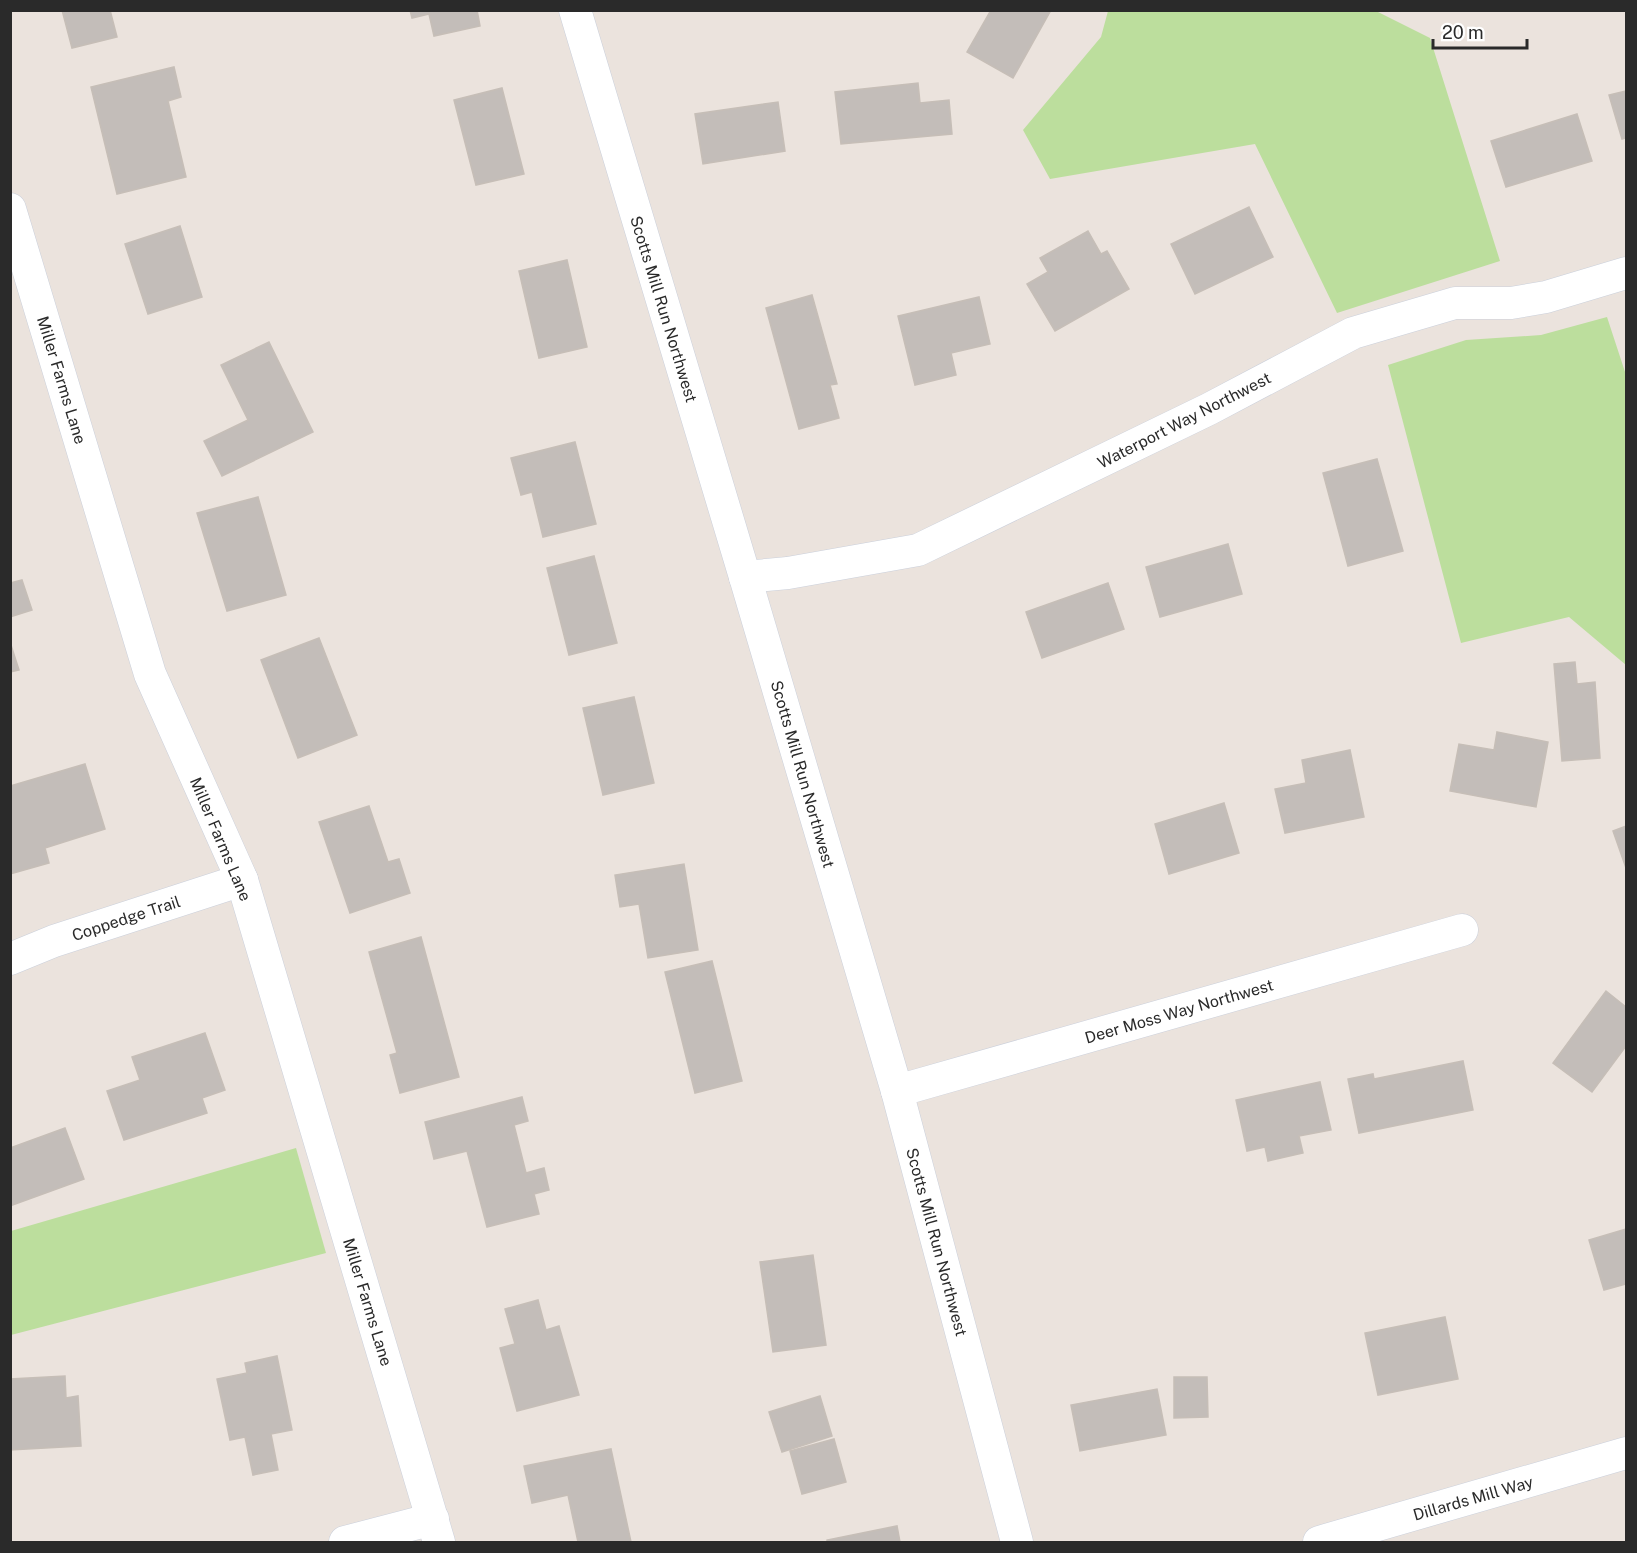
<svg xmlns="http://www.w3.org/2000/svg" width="1637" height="1553" font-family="'Public Sans',sans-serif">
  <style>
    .green { fill: #bcde9d }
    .building { fill: #c3bdb9; stroke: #c6beb7; stroke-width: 1.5 }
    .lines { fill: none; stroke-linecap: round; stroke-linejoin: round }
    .minor-casing { stroke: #cbd0db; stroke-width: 33 }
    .minor { stroke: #fff; stroke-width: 32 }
    .labels { text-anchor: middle; stroke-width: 4.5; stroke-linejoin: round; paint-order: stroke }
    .street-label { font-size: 16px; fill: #2a2a2a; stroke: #fff }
  </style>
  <rect width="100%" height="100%" fill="#ebe3dd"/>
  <!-- green -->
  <g class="green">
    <polygon points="1108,11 1376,11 1430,38 1500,261 1337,313 1255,144 1050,179 1023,130 1101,37"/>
    <polygon points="1607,317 1626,375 1626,665 1569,617 1461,643 1388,365 1466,340 1541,335"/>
    <polygon points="296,1148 326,1253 11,1335 11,1231"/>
  </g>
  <!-- building -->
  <g class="building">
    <polygon points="62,10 110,10 117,37 72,48"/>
    <polygon points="410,10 477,10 480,26 434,36 429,14 412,18"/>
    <polygon points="991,10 1051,10 1013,78 967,52"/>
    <polygon points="174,67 181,97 168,101 186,177 117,194 91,87"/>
    <polygon points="918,83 920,103 949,100 952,134 841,144 835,92"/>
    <polygon points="502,88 524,174 476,185 454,100"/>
    <polygon points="1626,91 1626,138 1622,139 1609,95"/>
    <polygon points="778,102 785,151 703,164 695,114"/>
    <polygon points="1577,114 1592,161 1506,187 1491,141"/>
    <polygon points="1249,207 1273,257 1195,294 1171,244"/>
    <polygon points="180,226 202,297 148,314 125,244"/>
    <polygon points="1088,231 1101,254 1107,251 1129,289 1055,331 1027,284 1048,272 1040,258"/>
    <polygon points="567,260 587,347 539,358 519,271"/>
    <polygon points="812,295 837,384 830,385 839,418 799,429 766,308"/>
    <polygon points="979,297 990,344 951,353 956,375 915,385 898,316"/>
    <polygon points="269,342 313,432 222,476 204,441 248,420 221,365"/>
    <polygon points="575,442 596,524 543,537 532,492 521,495 511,458"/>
    <polygon points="1377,459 1403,551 1348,566 1323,473"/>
    <polygon points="258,497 286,595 227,611 197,513"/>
    <polygon points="1228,544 1242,594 1160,617 1146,567"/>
    <polygon points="594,556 617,643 569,655 547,568"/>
    <polygon points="22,580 32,610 10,617 10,583"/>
    <polygon points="1108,583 1124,629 1042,658 1026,612"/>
    <polygon points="319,638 357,735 298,758 261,660"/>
    <polygon points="10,642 19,670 10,672"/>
    <polygon points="1575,662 1577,684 1595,682 1600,758 1562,761 1554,664"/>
    <polygon points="634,697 654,783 603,795 583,708"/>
    <polygon points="1497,732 1548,742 1536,807 1450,791 1459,744 1494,750"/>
    <polygon points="1350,750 1364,817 1285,833 1275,789 1306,783 1302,760"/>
    <polygon points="85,764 105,829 45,848 49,863 10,874 10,786"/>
    <polygon points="1224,803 1239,853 1169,874 1155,824"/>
    <polygon points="369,806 388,862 399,859 410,893 350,913 319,822"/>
    <polygon points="1626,826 1626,868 1613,831"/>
    <polygon points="684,864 698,950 648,958 639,904 620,907 615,875"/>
    <polygon points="421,937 459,1077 400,1093 390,1055 397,1053 369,952"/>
    <polygon points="712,961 742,1081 695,1093 665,972"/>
    <polygon points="1606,991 1626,1007 1626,1046 1592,1092 1553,1063"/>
    <polygon points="205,1033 225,1090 202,1098 207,1113 124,1140 107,1091 140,1080 132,1057"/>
    <polygon points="1463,1061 1473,1110 1359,1133 1348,1079 1373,1074 1374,1079"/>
    <polygon points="1320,1082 1331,1130 1299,1136 1303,1153 1268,1161 1265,1147 1247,1151 1236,1100"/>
    <polygon points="522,1097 528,1121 514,1125 526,1173 544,1168 549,1190 534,1194 539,1214 487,1227 467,1151 434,1159 425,1122"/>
    <polygon points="65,1128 84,1179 10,1206 10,1148"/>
    <polygon points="1626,1229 1626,1284 1604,1290 1589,1240"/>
    <polygon points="813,1255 826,1345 773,1352 760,1262"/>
    <polygon points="538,1300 546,1330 559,1326 579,1395 517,1411 500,1348 515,1344 505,1309"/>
    <polygon points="1445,1317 1458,1379 1378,1395 1365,1333"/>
    <polygon points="277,1356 292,1430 271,1434 278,1470 253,1475 245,1437 230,1440 217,1379 247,1373 245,1363"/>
    <polygon points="65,1376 66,1398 78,1396 81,1446 10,1450 10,1379"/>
    <polygon points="1174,1377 1207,1377 1208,1417 1174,1418"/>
    <polygon points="1157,1389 1166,1435 1080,1451 1071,1405"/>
    <polygon points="820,1396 832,1436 782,1452 769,1412"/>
    <polygon points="834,1439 846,1482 802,1494 790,1451"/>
    <polygon points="611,1449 631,1542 578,1542 568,1495 532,1503 524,1466"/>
    <polygon points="897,1526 900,1542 827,1542 827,1540"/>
  </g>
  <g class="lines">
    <defs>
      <g id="minor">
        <polyline points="575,10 745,577 897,1091 1017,1542"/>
        <polyline points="10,209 150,674 242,880 439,1542"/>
        <polyline points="745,577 788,573 918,550 1209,409 1353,333 1455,303 1511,303 1546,297 1626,273"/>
        <polyline points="10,959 54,941 242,880"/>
        <polyline points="897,1091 1462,930"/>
        <polyline points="345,1542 433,1519"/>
        <polyline points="1319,1542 1626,1453"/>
      </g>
    </defs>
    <!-- minor casing -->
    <use href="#minor" class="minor-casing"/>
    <!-- minor -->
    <use href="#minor" class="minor"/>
  </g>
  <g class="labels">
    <!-- street labels -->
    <g class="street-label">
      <text transform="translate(664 309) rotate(73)" y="6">Scotts Mill Run Northwest</text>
      <text transform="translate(62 380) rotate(73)" y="6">Miller Farms Lane</text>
      <text transform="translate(1184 420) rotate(-27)" y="6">Waterport Way Northwest</text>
      <text transform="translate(803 774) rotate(74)" y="6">Scotts Mill Run Northwest</text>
      <text transform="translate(221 839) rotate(67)" y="6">Miller Farms Lane</text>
      <text transform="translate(126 918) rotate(-18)" y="6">Coppedge Trail</text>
      <text transform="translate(1179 1011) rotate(-16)" y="6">Deer Moss Way Northwest</text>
      <text transform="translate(937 1242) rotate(75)" y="6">Scotts Mill Run Northwest</text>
      <text transform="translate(368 1302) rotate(73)" y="6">Miller Farms Lane</text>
      <text transform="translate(1473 1498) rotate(-16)" y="6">Dillards Mill Way</text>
    </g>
  </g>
  <!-- border -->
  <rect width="1637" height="1553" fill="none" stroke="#2a2a2a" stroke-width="24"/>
  <!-- scale -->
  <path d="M1433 39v9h94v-9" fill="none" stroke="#2a2a2a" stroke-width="3"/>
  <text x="1442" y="39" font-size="18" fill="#2a2a2a" stroke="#ffffff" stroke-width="4.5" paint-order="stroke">20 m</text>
</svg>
